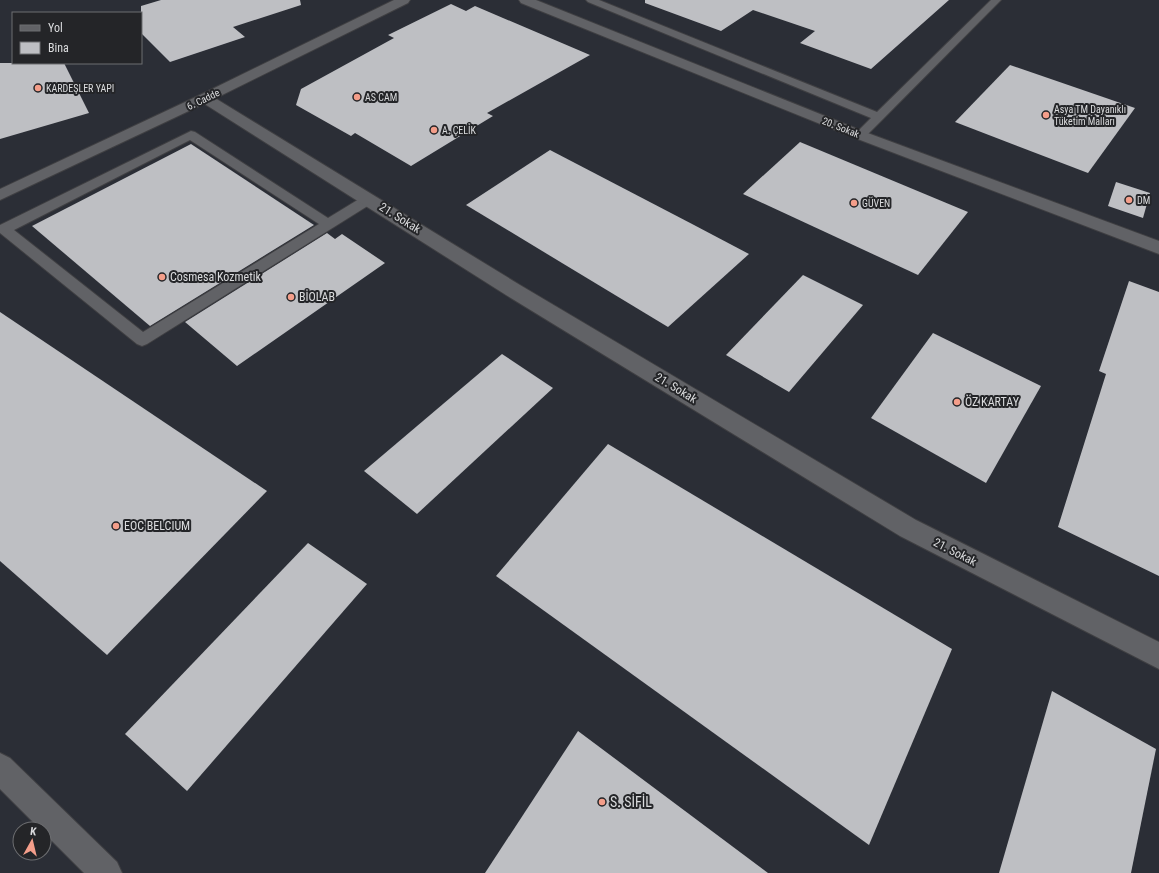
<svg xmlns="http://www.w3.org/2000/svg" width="1159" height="873" font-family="'Roboto Condensed',sans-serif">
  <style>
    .built { fill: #2b2e36; fill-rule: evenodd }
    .building { fill: #bebfc3 }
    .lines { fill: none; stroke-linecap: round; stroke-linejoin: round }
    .lane-casing { stroke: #3f3f42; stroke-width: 2 }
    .street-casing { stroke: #3f3f42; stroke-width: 2 }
    .secondary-casing { stroke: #3f3f42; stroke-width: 2 }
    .lane { fill: #616266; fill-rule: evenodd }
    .street { fill: #616266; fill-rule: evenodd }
    .secondary { fill: #616266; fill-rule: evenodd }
    .poi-dot { fill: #f49e8a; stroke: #242528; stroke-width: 1.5 }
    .labels { text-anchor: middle; stroke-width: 4; stroke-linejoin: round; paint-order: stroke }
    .far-poi-label { font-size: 10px; fill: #dbdcde; stroke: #242528; text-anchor: start }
    .far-street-label { font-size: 10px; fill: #dbdcde; stroke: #242528 }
    .street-label { font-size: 12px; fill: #dbdcde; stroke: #242528 }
    .poi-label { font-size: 12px; fill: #dbdcde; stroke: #242528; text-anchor: start }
    .near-poi-label { font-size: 14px; fill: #dbdcde; stroke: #242528; text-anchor: start }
  </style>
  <rect width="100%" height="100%" fill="#242528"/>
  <!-- built -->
  <path class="built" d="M 0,0 L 1159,0 L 1159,873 L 0,873 ZM 13,13 L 141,13 L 141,63 L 13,63 ZM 20,829 L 44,829 L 44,853 L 20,853 Z"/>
  <!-- building -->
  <g class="building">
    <polygon points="161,0 300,0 301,5 233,27 245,37 170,62 141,33 141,6"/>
    <polygon points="645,0 949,0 871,69 800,43 815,31 753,10 721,31 645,3"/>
    <polygon points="451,4 466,11 475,6 590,55 487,113 493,116 411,166 355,133 351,136 296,105 301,89 394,38 388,35"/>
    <polygon points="0,63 64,63 89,113 0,139"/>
    <polygon points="1010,65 1135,108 1088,173 955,122"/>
    <polygon points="800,142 968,212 918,275 743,194"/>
    <polygon points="191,144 314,225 150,326 32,226"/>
    <polygon points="550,150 694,225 749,254 668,327 466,205"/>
    <polygon points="1116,182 1150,193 1143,218 1108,206"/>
    <polygon points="327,233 335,239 342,234 385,263 237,366 185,322"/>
    <polygon points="803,275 863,305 789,392 726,355"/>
    <polygon points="1129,281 1159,292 1159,576 1058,527 1106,374 1099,371"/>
    <polygon points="0,312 267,491 107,655 0,561"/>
    <polygon points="933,333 1041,386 986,483 871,418"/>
    <polygon points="502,354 553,388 417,514 364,471"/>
    <polygon points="608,444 952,649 869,845 496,576"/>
    <polygon points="308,543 367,584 187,791 125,734"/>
    <polygon points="1052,691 1156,749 1131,873 999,873"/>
    <polygon points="578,731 768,873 485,873"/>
  </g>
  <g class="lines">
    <defs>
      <g id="lane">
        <polygon points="586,0 599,0 877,112 991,0 1001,0 883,119 864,138 856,138 854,135 871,118 588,2"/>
        <path d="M 191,131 L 195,132 L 328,218 L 364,196 L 369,195 L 374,196 L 375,199 L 374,202 L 147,344 L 142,346 L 137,344 L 0,233 L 0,225 ZM 190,140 L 319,224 L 143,332 L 14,230 Z"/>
      </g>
      <g id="street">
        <polygon points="519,0 536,0 865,132 1159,241 1159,254 855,138 521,3"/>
        <polygon points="205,94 210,95 520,285 916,520 1159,642 1159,669 900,536 506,295 200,101 198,98 200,95"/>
        <polygon points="0,753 10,758 117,862 122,873 84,873 44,833 44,829 40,829 0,789"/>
      </g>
      <polygon id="secondary" points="394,0 410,0 408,3 210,101 0,200 0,189 200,95"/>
    </defs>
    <!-- lane casing -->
    <use href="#lane" class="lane-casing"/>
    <!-- street casing -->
    <use href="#street" class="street-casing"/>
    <!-- secondary casing -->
    <use href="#secondary" class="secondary-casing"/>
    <!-- lane -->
    <use href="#lane" class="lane"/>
    <!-- street -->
    <use href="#street" class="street"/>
    <!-- secondary -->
    <use href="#secondary" class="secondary"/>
  </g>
  <!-- markers -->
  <g class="poi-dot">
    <circle cx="38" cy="88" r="4"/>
    <circle cx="357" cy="97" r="4"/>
    <circle cx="1046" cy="115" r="4"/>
    <circle cx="434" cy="130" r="4"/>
    <circle cx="1129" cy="200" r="4"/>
    <circle cx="854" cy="203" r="4"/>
    <circle cx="162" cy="277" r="4"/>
    <circle cx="291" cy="297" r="4"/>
    <circle cx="957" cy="402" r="4"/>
    <circle cx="116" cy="526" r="4"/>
    <circle cx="602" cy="802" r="4"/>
  </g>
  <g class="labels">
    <!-- far-poi labels -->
    <g class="far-poi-label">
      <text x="46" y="92">KARDEŞLER YAPI</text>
      <text x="365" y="101">AS CAM</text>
      <text x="1054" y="113">Asya TM Dayanıklı<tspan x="1054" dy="12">Tüketim Malları</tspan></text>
      <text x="442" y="134">A. ÇELİK</text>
      <text x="1137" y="204">DM</text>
      <text x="862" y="207">GÜVEN</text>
    </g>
    <!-- far-street labels -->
    <g class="far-street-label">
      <text transform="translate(203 99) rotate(-26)" y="4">6. Cadde</text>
      <text transform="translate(841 127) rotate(22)" y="4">20. Sokak</text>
    </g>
    <!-- street labels -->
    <g class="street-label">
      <text transform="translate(400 218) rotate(32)" y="4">21. Sokak</text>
      <text transform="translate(676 388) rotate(31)" y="4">21. Sokak</text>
      <text transform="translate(955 552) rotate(27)" y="4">21. Sokak</text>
    </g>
    <!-- poi labels -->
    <g class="poi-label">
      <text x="170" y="281">Cosmesa Kozmetik</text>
      <text x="299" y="301">BİOLAB</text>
      <text x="965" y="406">ÖZ KARTAY</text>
      <text x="124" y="530">EOC BELCIUM</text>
    </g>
    <!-- near-poi labels -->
    <g class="near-poi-label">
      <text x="610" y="807">S. SİFİL</text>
    </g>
  </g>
  <!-- legend -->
  <rect x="12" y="12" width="130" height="52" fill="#242528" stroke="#6d6e71"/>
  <rect x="20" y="25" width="20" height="6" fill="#616266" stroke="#6d6e71"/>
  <text x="48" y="32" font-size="12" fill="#dbdcde">Yol</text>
  <rect x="20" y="42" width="20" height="12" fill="#bebfc3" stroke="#6d6e71"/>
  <text x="48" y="52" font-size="12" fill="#dbdcde">Bina</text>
  <!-- north arrow -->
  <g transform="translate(32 841) rotate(8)"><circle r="19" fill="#242528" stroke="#6d6e71"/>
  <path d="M0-3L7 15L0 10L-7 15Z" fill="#f49e8a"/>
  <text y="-6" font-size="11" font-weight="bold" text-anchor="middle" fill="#dbdcde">K</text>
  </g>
</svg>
